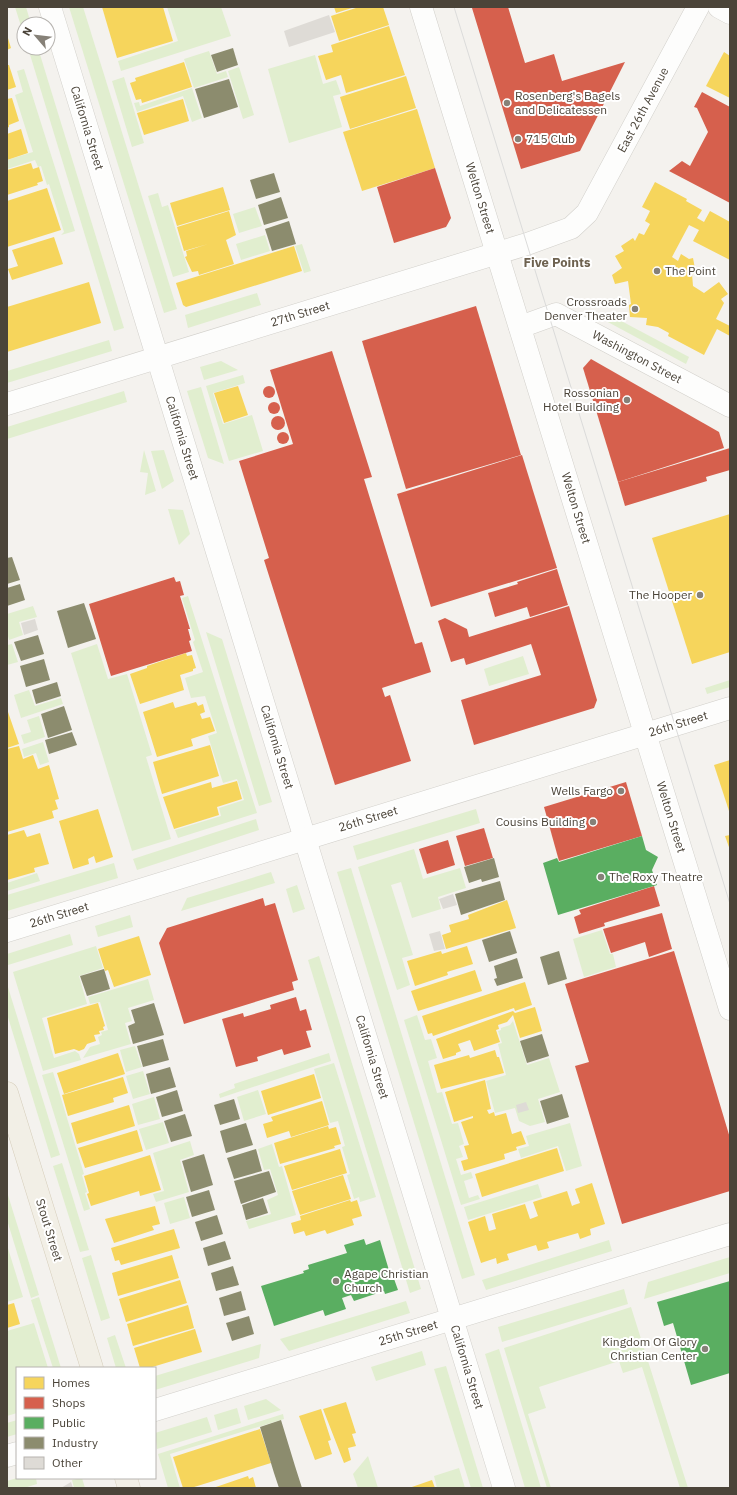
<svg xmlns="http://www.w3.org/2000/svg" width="737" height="1495" font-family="'IBM Plex Sans',sans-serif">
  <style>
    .green { fill: #e1eecf }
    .homes { fill: #f6d55c }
    .shops { fill: #d6604d }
    .public { fill: #5aae61 }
    .industry { fill: #8c8c6e }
    .building { fill: #dedbd6 }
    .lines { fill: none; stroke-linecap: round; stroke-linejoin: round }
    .minor-casing { stroke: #d2d0cb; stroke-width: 23 }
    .major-casing { stroke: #d6cebb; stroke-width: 23 }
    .minor { stroke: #fdfdfc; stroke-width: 22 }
    .major { stroke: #f2efe6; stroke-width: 22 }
    .tram { stroke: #dbdbda; stroke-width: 1 }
    .poi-dot { fill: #868178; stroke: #fff; stroke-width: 1.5 }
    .labels { text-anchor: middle; stroke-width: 4; stroke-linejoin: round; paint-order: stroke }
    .poi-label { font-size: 12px; fill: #4b4439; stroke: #fff; text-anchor: end }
    .street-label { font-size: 12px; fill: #4b4439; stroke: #fff }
    .neighbourhood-label { font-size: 13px; font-weight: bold; fill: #6e6250; stroke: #fff }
  </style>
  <rect width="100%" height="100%" fill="#f4f2ee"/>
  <!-- green -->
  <g class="green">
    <polygon points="15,7 26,7 31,24 24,24 24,36"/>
    <polygon points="69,7 83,7 177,309 164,313"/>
    <polygon points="167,7 221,7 231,36 121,71 118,61 178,41"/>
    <polygon points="28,48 38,48 124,328 114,331"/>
    <polygon points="209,51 217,74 226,71 228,77 194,88 184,59"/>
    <polygon points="315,55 323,84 336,80 341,94 333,96 342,127 289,143 268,69"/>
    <polygon points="239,67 254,115 243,119 228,71"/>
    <polygon points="24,69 75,231 61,235 64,232 49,184 47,185 41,166 38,167 35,160 7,169 7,160 33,152 15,95 23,92 17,71"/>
    <polygon points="124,77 144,143 132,147 112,81"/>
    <polygon points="192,88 202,118 192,122 183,96 137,112 134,103 139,102 140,106"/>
    <polygon points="158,193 162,207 168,205 189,272 173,277 148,196"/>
    <polygon points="255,207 262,226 239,233 233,214"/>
    <polygon points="265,235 270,251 241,260 236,244"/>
    <polygon points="302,244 311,271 304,273 295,246"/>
    <polygon points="257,293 261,305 188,328 185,315"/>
    <polygon points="610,315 689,357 686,364 606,321"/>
    <polygon points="109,340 112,351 7,383 7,371"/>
    <polygon points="221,361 238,370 204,380 200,367"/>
    <polygon points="243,375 245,383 213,393 223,424 252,415 263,451 229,461 206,386"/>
    <polygon points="201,387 224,464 208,458 187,391"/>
    <polygon points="124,391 127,402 7,439 7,427"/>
    <polygon points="144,450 156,491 145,495 148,473 140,472"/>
    <polygon points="164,450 174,481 162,489 151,451"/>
    <polygon points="168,509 183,510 190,534 179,545"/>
    <polygon points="188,596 257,813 178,838 175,830 221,816 219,808 244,800 237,779 223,783 208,736 217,733 205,696 191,698 185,678 203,672 193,642 195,640 182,598"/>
    <polygon points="33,606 37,617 19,622 23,635 9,640 7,632 7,614"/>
    <polygon points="206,632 222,639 272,802 259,806"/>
    <polygon points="12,644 18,662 7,665 7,645"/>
    <polygon points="97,644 108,679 127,674 152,755 146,757 171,839 132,851 71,653"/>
    <polygon points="523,656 529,674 489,686 484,669"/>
    <polygon points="730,680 730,687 707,694 705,688"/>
    <polygon points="29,690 35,706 61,698 63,704 21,718 14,695"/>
    <polygon points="39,716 45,737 24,744 21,735 31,732 27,720"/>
    <polygon points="43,742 49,762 40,765 36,753 24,757 22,749"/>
    <polygon points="476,809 480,823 357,860 353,846"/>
    <polygon points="256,819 259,830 137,870 133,859"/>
    <polygon points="414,849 423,879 460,868 466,888 438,897 441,909 412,918 401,882 391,885 413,955 402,958 410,985 397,990 358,867"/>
    <polygon points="114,863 118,878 7,911 7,895"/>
    <polygon points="351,868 475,1275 462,1279 337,872"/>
    <polygon points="271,872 275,883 181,911 187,898"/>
    <polygon points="37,873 40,881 7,891 7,883"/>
    <polygon points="297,885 305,909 293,913 286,889"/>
    <polygon points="130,915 133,927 98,937 95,926"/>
    <polygon points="602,930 610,954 613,954 616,967 584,977 573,939"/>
    <polygon points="70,934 73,945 8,965 7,954"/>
    <polygon points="96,946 103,968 79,976 87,1004 42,1018 54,1058 75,1051 79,1054 81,1060 43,1071 13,972"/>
    <polygon points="319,956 421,1289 410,1293 308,960"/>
    <polygon points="148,979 154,1000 128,1008 132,1021 125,1023 131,1044 83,1058 90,1047 100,1044 98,1037 102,1035 101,1032 108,1030 100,1002 90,1004 88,997"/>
    <polygon points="7,984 60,1155 51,1158 7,1014"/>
    <polygon points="417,1015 425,1040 431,1039 437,1058 428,1061 437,1093 442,1092 452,1124 458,1123 464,1144 459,1146 463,1157 456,1159 461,1175 471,1172 473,1178 464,1181 469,1198 478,1195 480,1199 461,1205 404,1020"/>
    <polygon points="513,1021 527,1065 549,1058 560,1092 538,1099 545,1122 530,1126 519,1121 515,1108 495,1113 486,1081 506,1075 498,1044 502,1043 498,1031 501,1030 501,1028 510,1025"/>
    <polygon points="135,1046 142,1067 126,1072 120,1050"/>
    <polygon points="329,1053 331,1061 220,1098 219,1094 235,1088 234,1084"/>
    <polygon points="334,1063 376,1197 360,1202 359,1197 354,1199 347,1175 350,1174 342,1147 345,1146 338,1121 330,1123 314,1069"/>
    <polygon points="143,1071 150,1094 133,1099 126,1076"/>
    <polygon points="53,1072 84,1174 82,1175 87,1192 85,1193 90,1209 84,1211 42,1075"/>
    <polygon points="258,1090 266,1114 244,1121 237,1097"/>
    <polygon points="154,1097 160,1119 138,1125 132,1104"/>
    <polygon points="163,1122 169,1143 146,1150 139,1129"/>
    <polygon points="570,1123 582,1166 566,1171 558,1146 521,1158 518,1149 529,1146 526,1136"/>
    <polygon points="190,1141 194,1155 180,1160 189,1192 156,1202 153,1194 164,1191 153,1153"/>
    <polygon points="272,1144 279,1167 282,1166 296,1215 249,1229 246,1221 271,1214 267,1200 278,1195 270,1169 264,1170 258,1149"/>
    <polygon points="62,1163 89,1250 80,1252 53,1166"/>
    <polygon points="538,1184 542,1197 468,1220 464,1207"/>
    <polygon points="7,1192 39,1295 31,1298 7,1220"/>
    <polygon points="184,1197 190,1218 170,1224 164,1203"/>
    <polygon points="609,1240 612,1251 486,1290 482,1280"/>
    <polygon points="7,1245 23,1297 7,1302"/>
    <polygon points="91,1255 110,1318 101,1321 82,1258"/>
    <polygon points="730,1257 730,1273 644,1299 648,1282"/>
    <polygon points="624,1289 628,1304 502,1342 498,1327"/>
    <polygon points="39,1297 61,1368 53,1368 31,1300"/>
    <polygon points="406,1301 410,1313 289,1351 280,1339"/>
    <polygon points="631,1307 688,1488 680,1488 642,1367 623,1373 619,1361 539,1387 546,1408 528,1414 551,1488 547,1488 504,1348"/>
    <polygon points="34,1323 48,1368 17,1368 17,1413 7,1416 7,1331"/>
    <polygon points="115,1335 126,1368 116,1368 107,1338"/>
    <polygon points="261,1344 259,1358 155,1390 155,1376"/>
    <polygon points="499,1349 541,1488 525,1488 485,1354"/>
    <polygon points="422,1351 426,1365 376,1381 371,1367"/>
    <polygon points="446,1366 483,1488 471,1488 434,1369"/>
    <polygon points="266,1399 281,1410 248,1420 244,1406"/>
    <polygon points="237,1408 241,1423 218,1430 214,1415"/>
    <polygon points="283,1414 284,1419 170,1454 180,1488 168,1488 158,1454"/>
    <polygon points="207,1417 212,1432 157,1449 155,1433"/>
    <polygon points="17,1420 17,1434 7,1437 7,1423"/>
    <polygon points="368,1456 378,1488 358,1488 353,1474"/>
    <polygon points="459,1468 465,1488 437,1488 434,1476"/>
    <polygon points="17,1478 36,1478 37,1484 24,1488 7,1488 7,1481"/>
    <polygon points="82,1478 85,1488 74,1488 72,1480"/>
  </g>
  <!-- homes -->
  <g class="homes">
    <polygon points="102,7 163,7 173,41 117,58"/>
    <polygon points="334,7 355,7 336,13"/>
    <polygon points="359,7 383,7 389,25 339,41 331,16"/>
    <polygon points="389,26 405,75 346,93 341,75 326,80 318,56 333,52 331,45"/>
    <polygon points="7,35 11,48 7,50"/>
    <polygon points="724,52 730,56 730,98 706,86"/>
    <polygon points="184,62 192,87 142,103 141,99 136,100 130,83 136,81 135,78"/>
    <polygon points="7,65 9,65 16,87 7,90"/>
    <polygon points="406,76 416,108 350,129 340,97"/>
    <polygon points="12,98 19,121 9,125 9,127 7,128 7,99"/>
    <polygon points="183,99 189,121 144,135 137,113"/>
    <polygon points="417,109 435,168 362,191 343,132"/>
    <polygon points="21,129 28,153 7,160 7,134"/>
    <polygon points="31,163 33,169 39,167 43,181 37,183 38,185 7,195 7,170"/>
    <polygon points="655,182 687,199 686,201 702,210 697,218 704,222 710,211 730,222 730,260 693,241 699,230 689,225 672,257 678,261 681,254 689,259 693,258 696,274 692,274 693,286 704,293 719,282 728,294 721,299 724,303 716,319 730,326 730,336 717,329 704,355 668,336 669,333 658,327 646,325 647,318 630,317 629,305 631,304 628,281 615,284 612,275 622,268 615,256 624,251 621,246 633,238 635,241 639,233 644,235 650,224 645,221 650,211 642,207"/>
    <polygon points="223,187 230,210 177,226 170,203"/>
    <polygon points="47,188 61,230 7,247 7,201"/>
    <polygon points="229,211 236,235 226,240 234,264 199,275 198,271 192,272 185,257 187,256 186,251 208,244 184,251 177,227"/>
    <polygon points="54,237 63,264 12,280 8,269 18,266 12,250"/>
    <polygon points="294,246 302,271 186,307 183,305 176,283"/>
    <polygon points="89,282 101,323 7,352 7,307"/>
    <polygon points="238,386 248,415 224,423 214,393"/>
    <polygon points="730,514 730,652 692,664 652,538"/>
    <polygon points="186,653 187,656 192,655 196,668 193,669 193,671 180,675 184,690 140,704 130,674 147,668 147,666"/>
    <polygon points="173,702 175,708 196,702 198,706 203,704 205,712 200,714 202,719 210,717 215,731 191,739 193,746 157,757 143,712"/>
    <polygon points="7,709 19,744 7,748"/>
    <polygon points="210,745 219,776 162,794 153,762"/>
    <polygon points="19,746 23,759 33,755 38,769 49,765 59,799 55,800 58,809 52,811 54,818 7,832 7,749"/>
    <polygon points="730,760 730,814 714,765"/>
    <polygon points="237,781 242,799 217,807 219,815 174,829 163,797 211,782 212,788"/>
    <polygon points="98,809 113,857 96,863 94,856 88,859 89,864 73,869 59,821"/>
    <polygon points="24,830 27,837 40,833 49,864 34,868 35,872 7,880 7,835"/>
    <polygon points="730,835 730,850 725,836"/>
    <polygon points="507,900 516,928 446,949 442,935 451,932 449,925 469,919 468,915"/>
    <polygon points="139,936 151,975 114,987 108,970 105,971 98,949"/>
    <polygon points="467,946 473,964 447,972 448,975 415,986 407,961 441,951 442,954"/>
    <polygon points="475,970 482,991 418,1011 411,991"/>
    <polygon points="525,982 532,1005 515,1011 514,1008 433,1036 432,1033 428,1034 422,1016"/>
    <polygon points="98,1003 105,1026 103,1027 104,1030 99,1031 100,1034 94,1035 96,1041 87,1044 84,1049 79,1051 74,1049 55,1054 47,1018"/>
    <polygon points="535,1007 542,1031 520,1038 513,1015 507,1022 498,1025 499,1029 496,1030 500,1042 474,1051 470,1040 458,1044 461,1051 456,1053 456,1055 443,1059 436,1039 513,1011 515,1013"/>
    <polygon points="495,1050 497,1057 499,1057 504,1073 441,1089 434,1065 469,1055 470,1058"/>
    <polygon points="118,1053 125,1074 64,1094 57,1073"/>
    <polygon points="314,1074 321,1098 268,1115 261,1091"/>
    <polygon points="123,1077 128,1093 113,1098 114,1102 68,1116 62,1095"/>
    <polygon points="485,1080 491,1109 487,1110 489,1114 494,1112 495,1116 506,1113 512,1134 521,1131 526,1144 516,1147 517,1150 504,1154 505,1159 464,1171 461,1161 468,1159 464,1146 469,1145 461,1122 473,1118 473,1116 454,1122 445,1092"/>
    <polygon points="322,1101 329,1125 291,1137 289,1131 267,1138 263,1124 273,1121 271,1117"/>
    <polygon points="129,1105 135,1126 77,1144 71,1123"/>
    <polygon points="328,1126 329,1129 336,1127 341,1144 334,1146 335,1148 280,1164 274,1143"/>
    <polygon points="137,1130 143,1151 85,1168 78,1148"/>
    <polygon points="557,1148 564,1171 482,1197 475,1174"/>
    <polygon points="340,1149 347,1173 292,1190 284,1166"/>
    <polygon points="150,1155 161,1190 140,1196 139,1191 91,1206 87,1194 89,1193 84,1176"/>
    <polygon points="343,1175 351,1199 300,1215 292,1191"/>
    <polygon points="592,1183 605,1224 590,1229 591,1235 580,1239 578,1233 547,1242 549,1248 538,1251 536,1245 507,1254 509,1260 502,1262 497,1264 496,1258 481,1263 468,1222 485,1216 489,1231 496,1229 492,1214 525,1204 530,1219 533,1218 538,1216 533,1202 567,1191 572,1206 574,1205 580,1203 575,1189"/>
    <polygon points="350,1200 351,1202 357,1200 362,1216 352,1219 354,1225 327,1234 325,1230 306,1236 304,1231 294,1234 291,1223 301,1220 300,1216"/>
    <polygon points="155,1206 160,1224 152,1226 154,1230 114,1243 105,1219"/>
    <polygon points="174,1229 180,1248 121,1265 119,1260 115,1261 111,1248"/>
    <polygon points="172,1255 179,1278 118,1296 112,1273"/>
    <polygon points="180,1280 187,1303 126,1322 119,1299"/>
    <polygon points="14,1303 20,1324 7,1328 7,1305"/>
    <polygon points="188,1305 194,1328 133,1346 127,1324"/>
    <polygon points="195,1329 202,1352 149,1368 140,1368 134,1348"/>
    <polygon points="346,1402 356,1433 352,1434 356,1446 348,1448 351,1460 344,1463 323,1409"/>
    <polygon points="321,1409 331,1440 328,1441 332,1454 315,1460 299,1416"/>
    <polygon points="260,1429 271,1463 191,1488 183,1488 173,1457"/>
    <polygon points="248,1476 249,1479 253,1477 256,1488 213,1488"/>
    <polygon points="432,1480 435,1488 409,1488"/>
  </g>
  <!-- shops -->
  <g class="shops">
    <polygon points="476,7 508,7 525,63 554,54 562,81 625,62 580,151 521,169 472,8"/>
    <polygon points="702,92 730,107 730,203 669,171 682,161 690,166 708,132 697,108 694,107"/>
    <polygon points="435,168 451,218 446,227 394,243 377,187"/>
    <polygon points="476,306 521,455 406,489 362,341"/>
    <polygon points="332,351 372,477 364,479 415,644 422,642 431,672 382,688 385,697 390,695 411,761 335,785 264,560 269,558 239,461 293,444 270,370"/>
    <polygon points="591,359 719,432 724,448 618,482 583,368"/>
    <circle cx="269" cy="392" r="6"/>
    <circle cx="274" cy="408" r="6"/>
    <circle cx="278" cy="423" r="7"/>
    <circle cx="283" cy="438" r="6"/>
    <polygon points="730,448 730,470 706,477 707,481 625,506 618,482"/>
    <polygon points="522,455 557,568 431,607 397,494"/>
    <polygon points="557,569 568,605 530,617 527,607 495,617 488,593 518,584 517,582"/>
    <polygon points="174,577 176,582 180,581 184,595 180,596 190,629 188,629 191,640 189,641 192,651 111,676 89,604"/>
    <polygon points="569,606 597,700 594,708 474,745 461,700 541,675 531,644 466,665 464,658 451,662 438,621 445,618 467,629 469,637"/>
    <polygon points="626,782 642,836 559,861 544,807"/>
    <polygon points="484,828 493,858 465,866 456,836"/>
    <polygon points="448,840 455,865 427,874 419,849"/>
    <polygon points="654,886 660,906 604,923 605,926 579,934 574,917 581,914 579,910"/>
    <polygon points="263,898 265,906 275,903 298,980 292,982 294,990 184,1024 159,943 167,928"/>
    <polygon points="662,913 672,949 649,957 645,942 611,953 603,929"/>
    <polygon points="674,951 730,1138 730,1191 622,1224 575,1066 589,1062 565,984"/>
    <polygon points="296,997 300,1011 306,1009 312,1030 306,1031 311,1047 284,1055 282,1049 257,1057 258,1061 236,1067 222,1019 243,1013 244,1017 271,1009 270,1005"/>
  </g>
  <!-- public -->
  <g class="public">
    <polygon points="642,836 646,850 658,857 652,870 657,885 558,915 543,863 557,858 559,862"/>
    <polygon points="364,1239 366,1245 380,1240 391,1277 393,1276 398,1290 385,1294 384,1291 354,1301 351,1295 342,1298 346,1309 325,1316 323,1310 274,1326 261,1286 304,1273 303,1271 309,1269 308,1265 347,1253 344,1245"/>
    <polygon points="730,1281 730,1373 691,1385 673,1323 664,1326 657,1302"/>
  </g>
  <!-- industry -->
  <g class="industry">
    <polygon points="233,48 238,65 217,72 211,55"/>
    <polygon points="229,79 238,107 204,118 195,89"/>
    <polygon points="274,173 280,192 256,199 250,180"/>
    <polygon points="281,197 288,218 264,225 258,205"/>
    <polygon points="289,221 296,244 272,251 265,229"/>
    <polygon points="12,557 20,580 7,584 7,558"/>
    <polygon points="20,584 25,600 7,606 7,588"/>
    <polygon points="84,603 96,639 68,648 57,611"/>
    <polygon points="38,635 44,654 21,661 14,642"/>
    <polygon points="44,659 50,680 26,687 20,666"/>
    <polygon points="57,682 61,696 36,704 32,690"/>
    <polygon points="64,706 72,730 48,738 41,714"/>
    <polygon points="72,732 77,745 49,754 45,740"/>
    <polygon points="494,858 499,877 482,882 481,879 469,883 464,867"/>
    <polygon points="500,881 505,900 461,915 455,894"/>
    <polygon points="510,931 517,953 489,962 482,940"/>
    <polygon points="559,951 567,979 548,985 540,957"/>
    <polygon points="517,958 523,978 497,986 494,979 497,978 494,966"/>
    <polygon points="104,969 110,989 87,996 80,976"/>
    <polygon points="154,1003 164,1035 133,1044 128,1026 135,1023 131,1010"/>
    <polygon points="542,1034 549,1056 527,1063 520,1041"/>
    <polygon points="163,1039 169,1060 143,1067 137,1046"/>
    <polygon points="170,1067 176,1087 151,1094 146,1074"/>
    <polygon points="177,1090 183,1111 162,1117 156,1097"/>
    <polygon points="562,1094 569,1117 547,1124 540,1101"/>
    <polygon points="234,1099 240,1119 220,1125 214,1105"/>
    <polygon points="185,1114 192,1136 171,1142 164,1121"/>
    <polygon points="246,1123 253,1145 226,1153 220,1131"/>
    <polygon points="256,1149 262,1171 234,1179 227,1158"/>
    <polygon points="204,1154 213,1185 191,1192 182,1161"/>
    <polygon points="269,1171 276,1192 241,1204 234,1181"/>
    <polygon points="209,1190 215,1210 192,1217 186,1197"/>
    <polygon points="263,1198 268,1213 246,1220 242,1205"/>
    <polygon points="217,1215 223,1234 201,1241 195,1222"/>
    <polygon points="225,1241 231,1259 208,1266 203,1248"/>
    <polygon points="233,1266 239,1285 216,1291 211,1273"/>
    <polygon points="241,1291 246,1310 224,1316 219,1298"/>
    <polygon points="249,1316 254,1334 232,1341 226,1323"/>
    <polygon points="281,1420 295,1466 302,1488 279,1488 274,1473 260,1427"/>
  </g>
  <!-- building -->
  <g class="building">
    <polygon points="329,15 335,32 289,47 284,31"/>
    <polygon points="35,619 38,630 24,635 21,623"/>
    <polygon points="453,894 457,905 443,909 439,899"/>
    <polygon points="440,931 445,949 434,951 429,934"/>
    <polygon points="526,1102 529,1110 518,1113 516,1105"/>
    <polygon points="71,1482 73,1488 61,1488"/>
  </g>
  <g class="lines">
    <defs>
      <g id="minor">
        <polyline points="50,7 504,1488"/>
        <polyline points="421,7 730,1009"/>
        <polyline points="719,7 730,13"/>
        <polyline points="520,327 556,314 730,406"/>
        <polyline points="7,404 527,244 571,228 587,213 698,7"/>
        <polyline points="7,931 730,708"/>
        <polyline points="155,1410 730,1234"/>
        <polyline points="7,1456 17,1453"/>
      </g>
      <g id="major">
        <polyline points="7,1093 92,1368"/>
        <polyline points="126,1478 129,1488"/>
      </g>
    </defs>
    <!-- minor casing -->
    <use href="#minor" class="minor-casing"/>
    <!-- major casing -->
    <use href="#major" class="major-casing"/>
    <!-- minor -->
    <use href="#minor" class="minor"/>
    <!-- major -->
    <use href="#major" class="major"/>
    <!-- tram -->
    <polyline class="tram" points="454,7 730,904"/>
  </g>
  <!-- markers -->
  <g class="poi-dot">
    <circle cx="507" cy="103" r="4"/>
    <circle cx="518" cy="139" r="4"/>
    <circle cx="657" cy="271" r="4"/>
    <circle cx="635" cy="309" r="4"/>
    <circle cx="627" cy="400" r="4"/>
    <circle cx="700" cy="595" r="4"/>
    <circle cx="621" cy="791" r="4"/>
    <circle cx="593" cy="822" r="4"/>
    <circle cx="601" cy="877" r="4"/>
    <circle cx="336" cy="1281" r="4"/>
    <circle cx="705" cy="1349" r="4"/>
  </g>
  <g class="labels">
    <!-- poi labels -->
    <g class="poi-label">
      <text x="515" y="100" text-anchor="start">Rosenberg's Bagels<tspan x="515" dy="14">and Delicatessen</tspan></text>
      <text x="526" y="143" text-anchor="start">715 Club</text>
      <text x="665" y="275" text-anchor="start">The Point</text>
      <text x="627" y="306">Crossroads<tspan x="627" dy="14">Denver Theater</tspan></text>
      <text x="619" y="397">Rossonian<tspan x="619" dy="14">Hotel Building</tspan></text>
      <text x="692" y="599">The Hooper</text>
      <text x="613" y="795">Wells Fargo</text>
      <text x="585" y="826">Cousins Building</text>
      <text x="609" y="881" text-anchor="start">The Roxy Theatre</text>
      <text x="344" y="1278" text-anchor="start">Agape Christian<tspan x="344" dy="14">Church</tspan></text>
      <text x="697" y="1346">Kingdom Of Glory<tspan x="697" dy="14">Christian Center</tspan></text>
    </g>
    <!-- street labels -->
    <g class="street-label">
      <text transform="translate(643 110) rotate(-62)" y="4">East 26th Avenue</text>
      <text transform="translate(87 128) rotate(73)" y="4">California Street</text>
      <text transform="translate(480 198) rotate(73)" y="4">Welton Street</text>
      <text transform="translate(300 314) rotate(-17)" y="4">27th Street</text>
      <text transform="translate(637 357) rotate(28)" y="4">Washington Street</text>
      <text transform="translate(182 438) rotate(73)" y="4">California Street</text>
      <text transform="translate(576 508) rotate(73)" y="4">Welton Street</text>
      <text transform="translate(678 724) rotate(-17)" y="4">26th Street</text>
      <text transform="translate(277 747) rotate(73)" y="4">California Street</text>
      <text transform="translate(671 817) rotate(73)" y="4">Welton Street</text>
      <text transform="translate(368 819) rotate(-17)" y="4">26th Street</text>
      <text transform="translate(59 915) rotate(-17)" y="4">26th Street</text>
      <text transform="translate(372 1057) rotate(73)" y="4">California Street</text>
      <text transform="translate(49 1230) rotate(73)" y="4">Stout Street</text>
      <text transform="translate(408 1333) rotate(-17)" y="4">25th Street</text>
      <text transform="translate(467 1367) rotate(73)" y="4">California Street</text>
    </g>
    <!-- neighbourhood labels -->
    <g class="neighbourhood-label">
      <text x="557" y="267">Five Points</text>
    </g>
  </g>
  <!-- border -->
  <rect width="737" height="1495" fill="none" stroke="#4b4439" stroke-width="16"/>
  <!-- legend -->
  <rect x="16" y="1367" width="140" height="112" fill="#ffffff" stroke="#b7b4b0"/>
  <rect x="24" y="1377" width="20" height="12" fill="#f6d55c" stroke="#b7b4b0"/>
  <text x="52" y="1387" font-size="12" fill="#4b4439">Homes</text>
  <rect x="24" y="1397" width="20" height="12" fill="#d6604d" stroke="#b7b4b0"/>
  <text x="52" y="1407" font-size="12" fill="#4b4439">Shops</text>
  <rect x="24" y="1417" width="20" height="12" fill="#5aae61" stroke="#b7b4b0"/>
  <text x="52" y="1427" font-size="12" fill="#4b4439">Public</text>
  <rect x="24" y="1437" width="20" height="12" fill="#8c8c6e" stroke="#b7b4b0"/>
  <text x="52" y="1447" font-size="12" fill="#4b4439">Industry</text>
  <rect x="24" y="1457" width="20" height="12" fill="#dedbd6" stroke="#b7b4b0"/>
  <text x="52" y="1467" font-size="12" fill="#4b4439">Other</text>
  <!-- north arrow -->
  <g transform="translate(36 36) rotate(298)"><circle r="19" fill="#ffffff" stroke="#b7b4b0"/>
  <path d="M0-3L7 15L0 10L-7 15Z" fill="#868178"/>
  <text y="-6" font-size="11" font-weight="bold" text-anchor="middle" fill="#4b4439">N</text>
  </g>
</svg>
